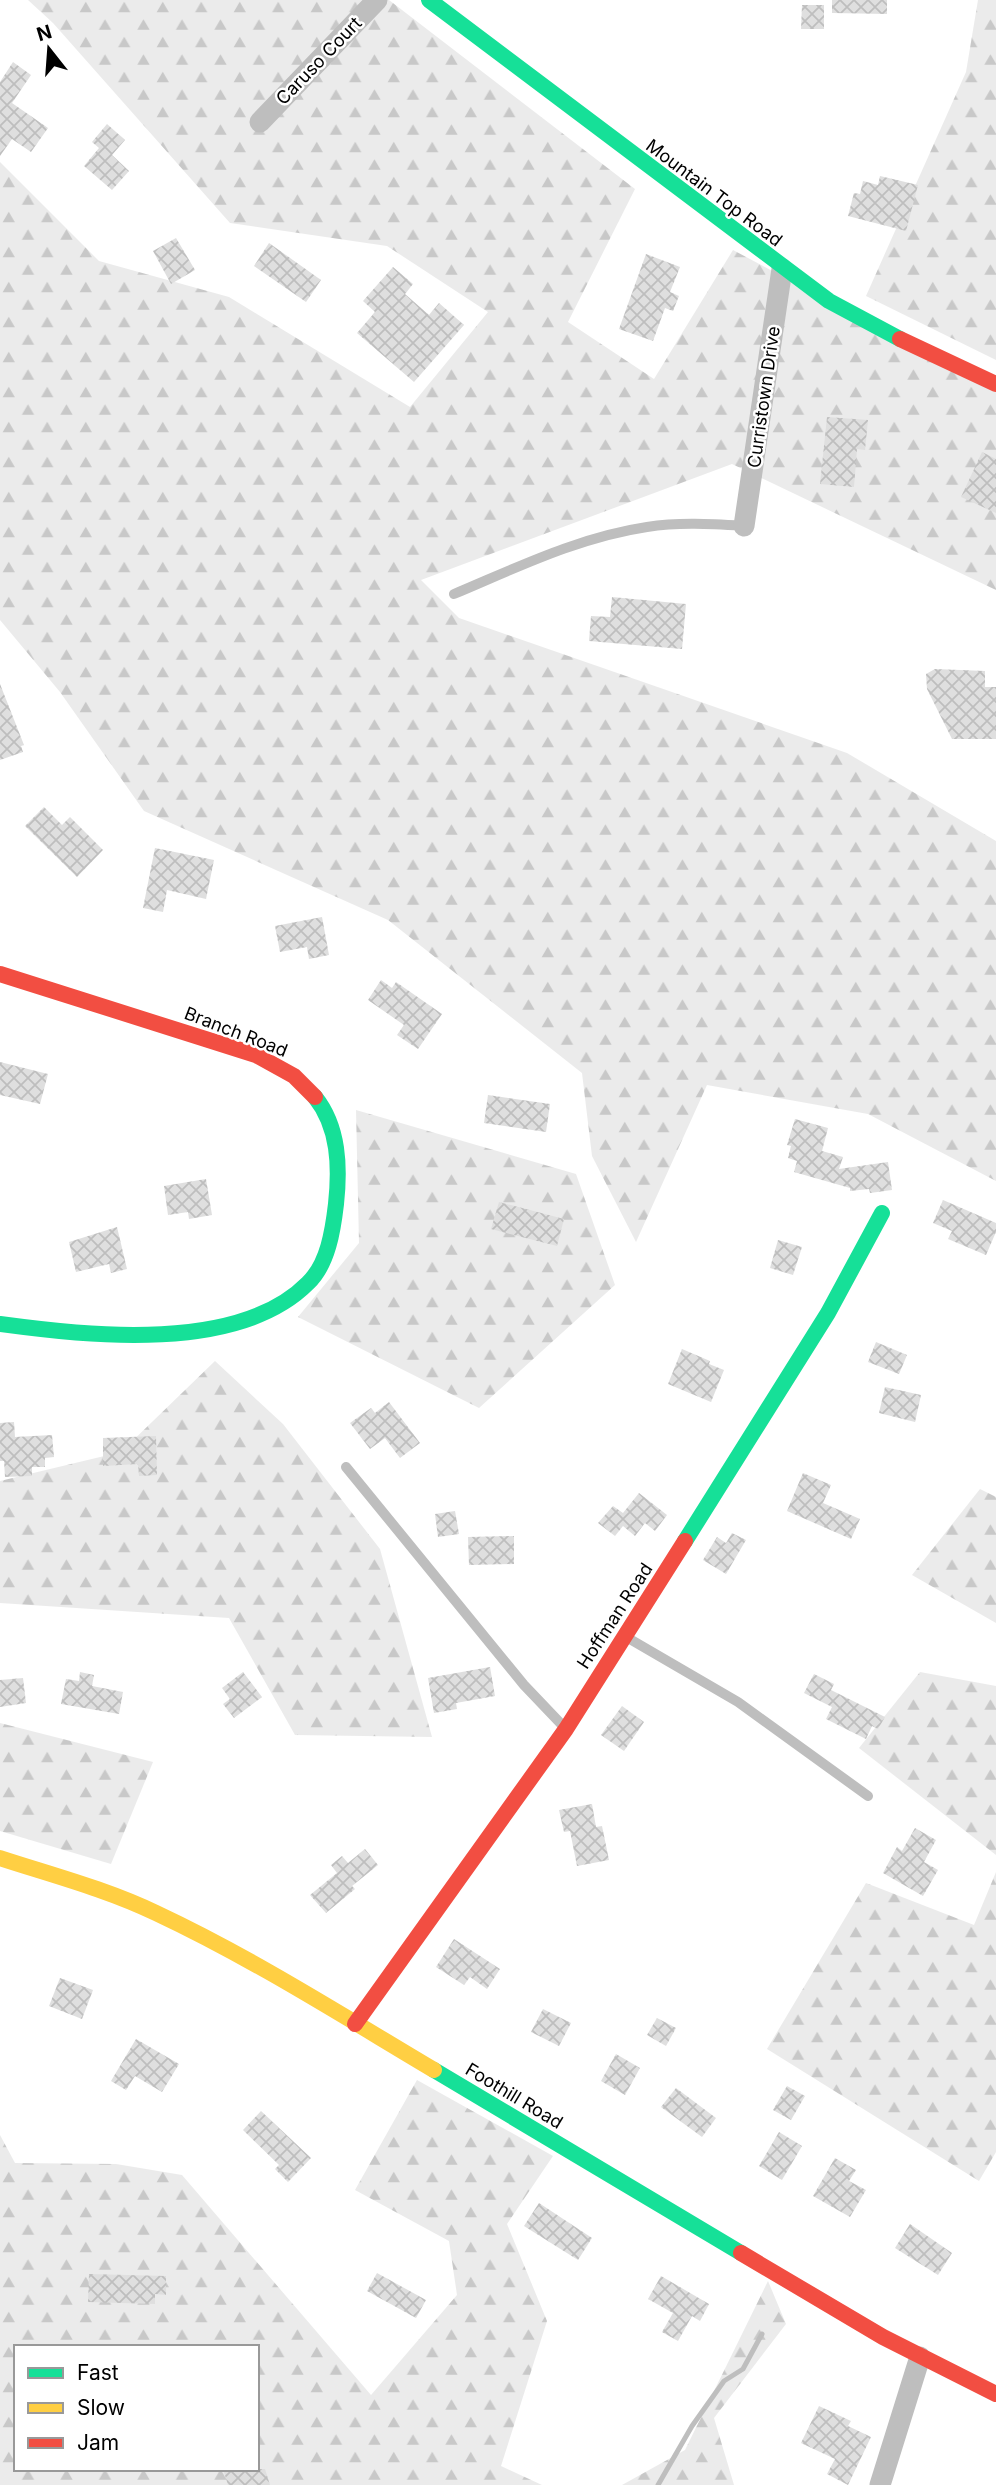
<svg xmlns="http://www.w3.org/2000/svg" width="996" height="2485" font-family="Inter,sans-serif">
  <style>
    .forest { fill: url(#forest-firs); fill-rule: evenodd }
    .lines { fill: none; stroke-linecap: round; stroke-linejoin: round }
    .stream { stroke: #bebebe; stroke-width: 5 }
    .building { fill: url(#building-cross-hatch) }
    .lane { stroke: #bebebe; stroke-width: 10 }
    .street { stroke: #bebebe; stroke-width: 21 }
    .fast { stroke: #16e098; stroke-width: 16 }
    .slow { stroke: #ffcf43; stroke-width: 16 }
    .jam { stroke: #f24e42; stroke-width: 16 }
    .labels { text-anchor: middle; stroke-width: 5; stroke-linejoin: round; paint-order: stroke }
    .street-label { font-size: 18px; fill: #000; stroke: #fff }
  </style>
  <defs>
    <pattern id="forest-firs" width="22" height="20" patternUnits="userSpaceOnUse" patternTransform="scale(1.75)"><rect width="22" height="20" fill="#ebebeb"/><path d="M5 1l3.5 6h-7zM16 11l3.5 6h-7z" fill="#c8c8c8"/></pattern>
    <pattern id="building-cross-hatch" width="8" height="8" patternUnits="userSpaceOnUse" patternTransform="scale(1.75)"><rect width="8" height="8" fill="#dfdfdf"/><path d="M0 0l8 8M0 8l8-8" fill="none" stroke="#bebebe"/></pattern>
  </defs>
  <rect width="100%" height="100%" fill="#fff"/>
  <!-- forest -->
  <g class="forest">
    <polygon points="28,0 389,0 635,189 568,322 654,379 733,250 996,390 996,590 732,464 421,580 459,618 847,753 996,841 996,1181 868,1114 707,1085 636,1242 592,1156 582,1073 388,920 144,811 60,692 0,620 0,162 99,261 229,297 410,407 488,312 387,246 230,223 53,23"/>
    <polygon points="978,0 996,0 996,360 866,296 966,72"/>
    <polygon points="356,1110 576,1174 615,1285 479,1408 298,1317 359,1243"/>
    <polygon points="215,1361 283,1424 380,1549 432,1737 295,1735 229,1618 0,1603 0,1481 121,1452"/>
    <polygon points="980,1489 996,1497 996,1623 912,1575"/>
    <polygon points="920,1672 996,1686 996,1855 859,1748"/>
    <polygon points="0,1723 153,1762 111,1864 0,1831"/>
    <polygon points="996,1872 996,2152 979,2181 767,2049 866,1883 974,1925"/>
    <path d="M 417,2080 L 553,2156 L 507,2224 L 547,2321 L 501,2466 L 542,2485 L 0,2485 L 0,2135 L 15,2163 L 116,2164 L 182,2175 L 371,2395 L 457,2295 L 449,2241 L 355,2190 ZM 16,2347 L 257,2347 L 257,2469 L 16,2469 Z"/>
    <polygon points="768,2281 786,2324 714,2418 734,2485 622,2485 685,2450"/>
  </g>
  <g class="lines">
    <!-- stream -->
    <polyline class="stream" points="658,2485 692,2426 724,2381 743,2369 762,2334"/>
  </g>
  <!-- building -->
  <g class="building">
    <polygon points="832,0 887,0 887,14 832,13"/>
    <polygon points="802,5 824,5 824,29 801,29"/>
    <polygon points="13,62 31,75 12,103 48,128 31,152 12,139 0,156 0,82"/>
    <polygon points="107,124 125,140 112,155 129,171 112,190 84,166 99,148 92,142"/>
    <polygon points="880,176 918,185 906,231 848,216 854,193 860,194 863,181 878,185"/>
    <polygon points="176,238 195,270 171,284 153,251"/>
    <polygon points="269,243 321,280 306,302 254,266"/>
    <polygon points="646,254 680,267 670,292 679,296 673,311 665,308 653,341 619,329"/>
    <polygon points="393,267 413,284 405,294 429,315 439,303 464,325 414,382 357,333 375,312 363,301"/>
    <polygon points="827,417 868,420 865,450 857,449 854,487 820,484"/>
    <polygon points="982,452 996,459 996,513 961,497"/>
    <polygon points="612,597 686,604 682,649 589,641 591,616 610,617"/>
    <polygon points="935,669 985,671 985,687 996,687 996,739 952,739 927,689 926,674"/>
    <polygon points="0,684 24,745 21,746 23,752 0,760"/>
    <polygon points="44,807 62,825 70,817 103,850 77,877 25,826"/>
    <polygon points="155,848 214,860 206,899 167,890 163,912 143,908"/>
    <polygon points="322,917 329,955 309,959 307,947 280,952 275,926"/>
    <polygon points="381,980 392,988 396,982 442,1014 418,1049 397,1035 404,1025 368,1000"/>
    <polygon points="0,1062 48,1074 40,1104 0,1095"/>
    <polygon points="488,1095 550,1104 546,1132 484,1123"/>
    <polygon points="795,1119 828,1128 822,1151 843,1157 839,1169 888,1162 892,1190 870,1193 869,1189 850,1191 850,1188 794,1172 797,1161 788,1158 791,1146 787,1145"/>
    <polygon points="206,1179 212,1215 189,1219 188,1212 168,1215 164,1186"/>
    <polygon points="943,1200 996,1223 996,1232 986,1255 948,1239 952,1231 933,1223"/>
    <polygon points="499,1202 564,1219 557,1246 491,1229"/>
    <polygon points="117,1227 127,1269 111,1273 109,1264 76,1272 69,1242"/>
    <polygon points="778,1240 802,1247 793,1275 770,1268"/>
    <polygon points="876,1342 907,1355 899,1374 868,1362"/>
    <polygon points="682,1349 710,1361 709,1364 724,1370 711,1402 668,1384"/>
    <polygon points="885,1387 921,1395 915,1422 879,1413"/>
    <polygon points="389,1402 420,1443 400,1458 385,1438 370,1449 350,1423 371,1408 375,1413"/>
    <polygon points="14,1422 15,1437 52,1435 54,1457 45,1458 45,1467 32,1467 32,1476 5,1477 4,1461 0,1461 0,1423"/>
    <polygon points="156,1436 157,1475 139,1476 138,1464 103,1466 103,1438"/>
    <polygon points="803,1473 831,1485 823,1503 860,1519 851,1539 787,1511"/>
    <polygon points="639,1493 667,1515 655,1531 645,1523 635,1536 623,1526 615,1536 598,1523 613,1506 623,1513"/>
    <polygon points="455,1511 459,1534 438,1537 435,1514"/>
    <polygon points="732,1533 746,1540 726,1574 703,1560 717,1537 726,1543"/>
    <polygon points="514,1536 514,1564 469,1565 468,1537"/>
    <polygon points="490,1667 495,1696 456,1703 457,1709 434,1713 428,1678"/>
    <polygon points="80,1672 94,1675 92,1686 123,1692 119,1714 61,1704 66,1679 79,1681"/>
    <polygon points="243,1672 262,1697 234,1718 223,1704 230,1699 222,1688"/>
    <polygon points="814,1674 834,1684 831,1690 885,1717 878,1729 872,1726 866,1739 826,1719 832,1707 804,1693"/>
    <polygon points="23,1678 26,1703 0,1707 0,1680"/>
    <polygon points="622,1706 644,1722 624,1751 601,1735"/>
    <polygon points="592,1804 596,1827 602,1826 609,1860 577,1866 570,1831 564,1832 559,1810"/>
    <polygon points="915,1828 936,1840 924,1862 938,1870 923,1896 883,1873 897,1847 902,1851"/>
    <polygon points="365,1849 378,1865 352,1886 355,1889 326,1913 310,1895 337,1873 331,1865 342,1856 348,1863"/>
    <polygon points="454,1939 500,1969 487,1989 470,1977 464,1985 436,1967"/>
    <polygon points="60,1978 93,1990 82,2019 49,2006"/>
    <polygon points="543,2009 571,2023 559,2046 531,2032"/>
    <polygon points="657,2018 676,2028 666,2046 647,2035"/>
    <polygon points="136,2039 179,2064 162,2092 135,2076 126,2090 111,2081"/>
    <polygon points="616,2054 640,2068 625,2095 601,2081"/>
    <polygon points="787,2086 805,2096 791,2120 773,2110"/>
    <polygon points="676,2088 716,2118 702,2137 661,2107"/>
    <polygon points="261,2111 311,2158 288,2182 275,2169 279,2165 243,2130"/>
    <polygon points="779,2132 802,2146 782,2180 759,2166"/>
    <polygon points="835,2158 856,2170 849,2181 866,2190 850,2217 813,2196"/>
    <polygon points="539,2203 592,2238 578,2260 524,2226"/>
    <polygon points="910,2224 952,2253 938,2275 895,2248"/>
    <polygon points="377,2273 426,2300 416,2318 367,2291"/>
    <polygon points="89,2274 166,2276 166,2295 155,2294 155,2304 88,2302"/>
    <polygon points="661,2276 709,2304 700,2321 692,2316 678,2341 662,2332 673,2313 648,2299"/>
    <polygon points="819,2406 851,2421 848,2426 871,2437 848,2485 827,2474 835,2459 801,2443"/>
    <polygon points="223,2469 265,2469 270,2485 228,2485"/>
  </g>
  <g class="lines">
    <!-- lane -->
    <g class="lane">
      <path d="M 454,594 C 516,568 579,537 647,527 C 679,522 711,524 744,526"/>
      <polyline points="346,1467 524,1685 564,1727"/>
      <polyline points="628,1638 738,1702 868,1796"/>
    </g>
    <!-- street -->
    <g class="street">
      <polyline points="260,122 377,0"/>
      <polyline points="744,526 782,269"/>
      <polyline points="880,2485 920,2357"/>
    </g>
    <!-- fast -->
    <g class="fast">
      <polyline points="429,0 829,301 900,339"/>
      <path d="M 0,1324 C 89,1336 239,1353 308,1283 C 328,1264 333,1230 336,1204 C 340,1167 339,1127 315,1097"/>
      <polyline points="685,1541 828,1313 882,1213"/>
      <polyline points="434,2070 741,2253"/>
    </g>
    <!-- slow -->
    <path class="slow" d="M 0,1858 C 52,1875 106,1889 156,1913 C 252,1958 343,2016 434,2070"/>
    <!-- jam -->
    <g class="jam">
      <polyline points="900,339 996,384"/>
      <polyline points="0,974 256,1055 294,1076 315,1097"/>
      <polyline points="355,2024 566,1729 685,1541"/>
      <polyline points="741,2253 883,2337 996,2394"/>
    </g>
  </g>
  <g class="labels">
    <!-- street labels -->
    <g class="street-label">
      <text transform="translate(319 61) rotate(-46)" y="6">Caruso Court</text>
      <text transform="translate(714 193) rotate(37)" y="6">Mountain Top Road</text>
      <text transform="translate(764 397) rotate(-82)" y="6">Curristown Drive</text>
      <text transform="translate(236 1032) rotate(21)" y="6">Branch Road</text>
      <text transform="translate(615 1616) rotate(-57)" y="6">Hoffman Road</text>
      <text transform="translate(514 2096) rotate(31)" y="6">Foothill Road</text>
    </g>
  </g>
  <!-- legend -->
  <rect x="14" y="2345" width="245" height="126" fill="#ffffff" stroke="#999999" stroke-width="2"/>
  <rect x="28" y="2368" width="35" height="10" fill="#16e098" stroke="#999999" stroke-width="2"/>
  <text x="77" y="2380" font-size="21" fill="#000000">Fast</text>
  <rect x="28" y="2403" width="35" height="10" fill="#ffcf43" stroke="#999999" stroke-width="2"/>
  <text x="77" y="2415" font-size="21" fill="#000000">Slow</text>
  <rect x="28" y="2438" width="35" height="10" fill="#f24e42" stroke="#999999" stroke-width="2"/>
  <text x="77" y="2450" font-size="21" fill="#000000">Jam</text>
  <!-- north arrow -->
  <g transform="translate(49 49) rotate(343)" stroke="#ffffff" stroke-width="5" paint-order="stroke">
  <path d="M0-5L12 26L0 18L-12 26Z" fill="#000000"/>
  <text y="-10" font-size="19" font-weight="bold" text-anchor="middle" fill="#000000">N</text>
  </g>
</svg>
